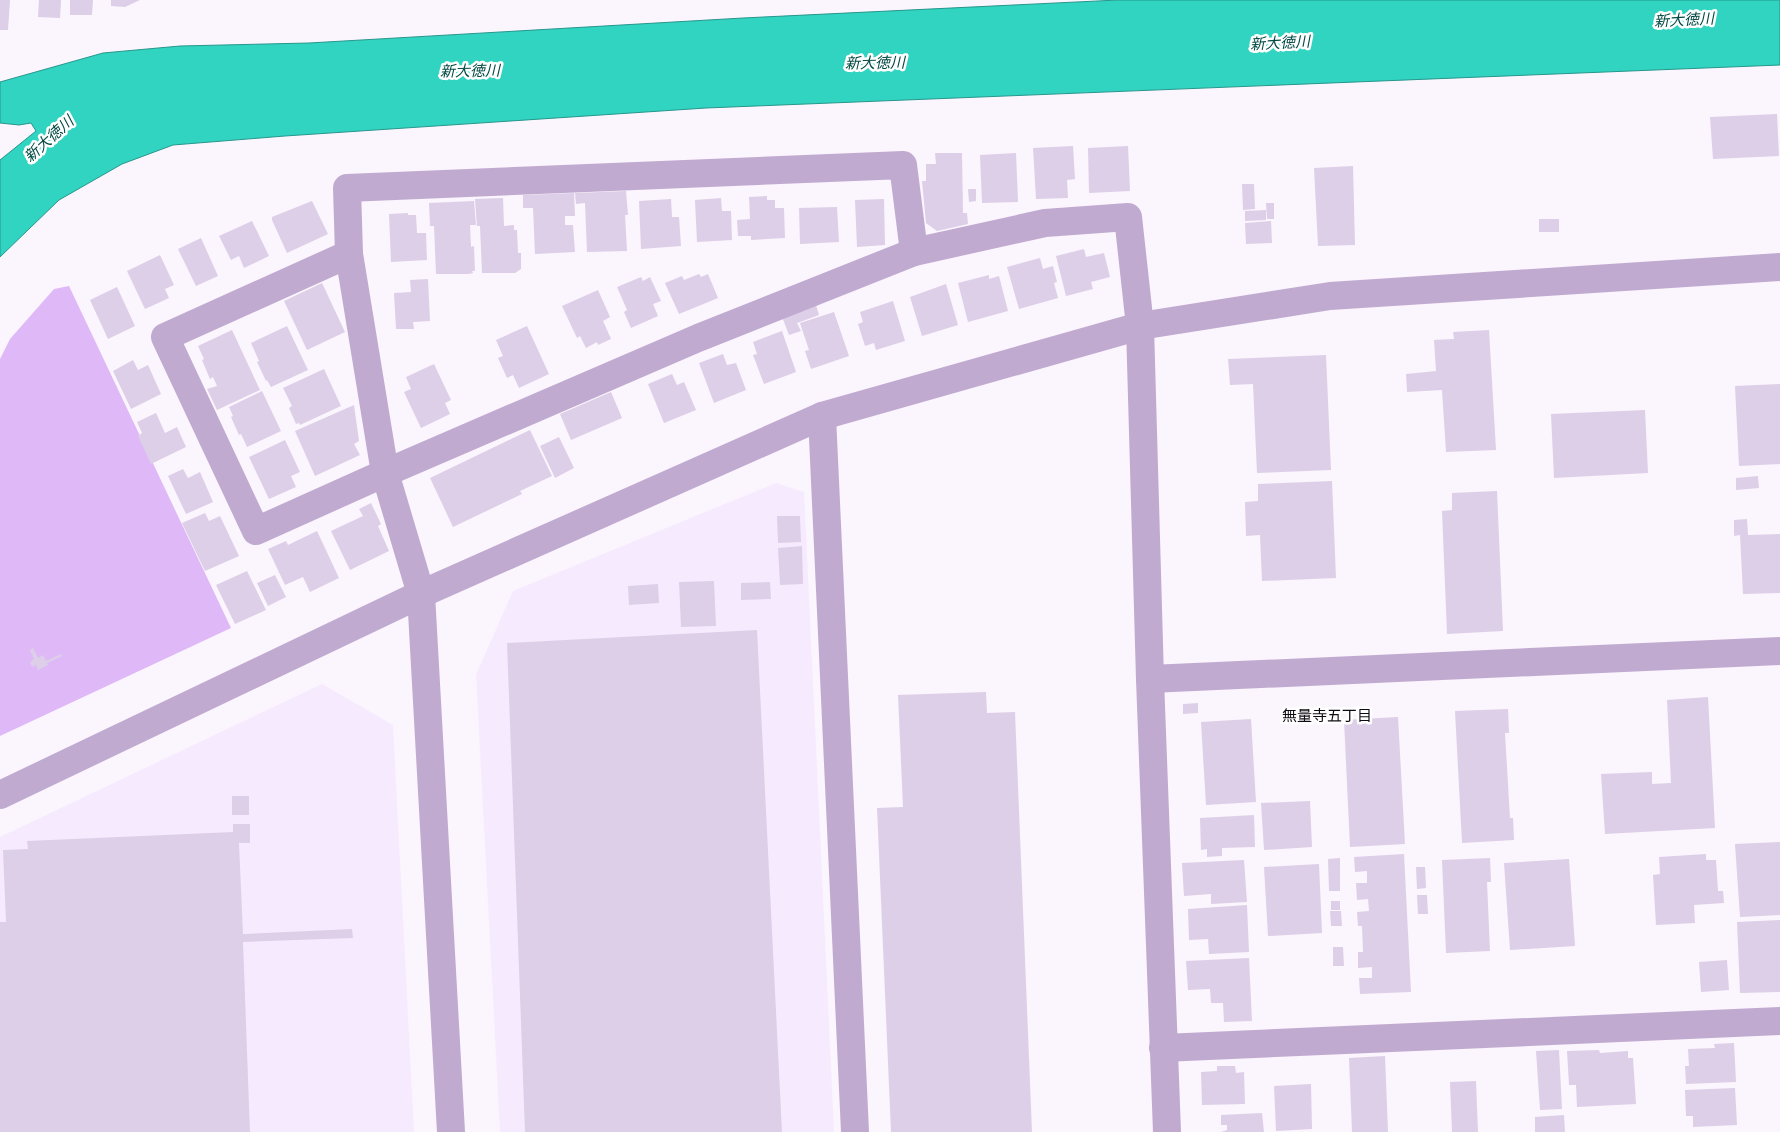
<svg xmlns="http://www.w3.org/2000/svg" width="1780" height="1132" font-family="'Exo 2','Noto Sans JP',sans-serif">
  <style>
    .built { fill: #f6ebfe }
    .green { fill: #dfb9f7 }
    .water { fill: #31d3c1; stroke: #26978c }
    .building { fill: #ddcfe7 }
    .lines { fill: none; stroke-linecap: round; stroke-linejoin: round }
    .minor { stroke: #c1aad0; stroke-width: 28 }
    .labels { text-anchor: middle; stroke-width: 5; stroke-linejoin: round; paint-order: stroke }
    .water-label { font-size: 15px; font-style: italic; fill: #024942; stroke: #fff }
    .neighbourhood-label { font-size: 15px; fill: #0e0a11; stroke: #fff }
  </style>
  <rect width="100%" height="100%" fill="#fbf5fe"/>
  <!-- built -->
  <g class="built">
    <polygon points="776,483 804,492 834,1132 500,1132 476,675 513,591"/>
    <polygon points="322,684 393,725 414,1132 0,1132 0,837"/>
  </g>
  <!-- green -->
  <polygon class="green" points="69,286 231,628 0,736 0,359 10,339 54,289"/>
  <!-- water -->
  <polygon class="water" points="1118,0 1780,0 1780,65 706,108 285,136 173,145 122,164 59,200 0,257 0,160 36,131 31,123 19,125 0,123 0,82 103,53 180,46 309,43 743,18"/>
  <!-- building -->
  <g class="building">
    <polygon points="0,0 10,0 8,30 0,30"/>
    <polygon points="39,0 61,0 60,18 38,17"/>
    <polygon points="70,0 93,0 92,15 70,15"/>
    <polygon points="111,0 140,0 125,7 111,6"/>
    <polygon points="1777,114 1779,156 1713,159 1710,117"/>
    <polygon points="1073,146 1075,179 1067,180 1068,198 1036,199 1033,148"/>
    <polygon points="1128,146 1130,191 1089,193 1088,148"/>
    <polygon points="935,153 962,153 963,213 967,213 968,224 937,231 926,223 922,181 926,181 926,164 936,164"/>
    <polygon points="1016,153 1018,202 982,203 980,155"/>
    <polygon points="1353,166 1355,245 1318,246 1314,168"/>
    <polygon points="1242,184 1254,184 1255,209 1243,210"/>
    <polygon points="968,189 976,189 976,201 969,202"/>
    <polygon points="626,191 628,215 625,215 627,251 587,252 585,203 576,204 575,193"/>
    <polygon points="574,193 575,216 565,216 565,225 573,225 575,252 535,254 533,208 523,208 523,195"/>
    <polygon points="767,196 767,200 775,200 775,208 784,208 785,238 751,240 751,236 738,236 737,220 750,219 749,197"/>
    <polygon points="503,198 504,226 514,225 514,230 517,230 518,253 521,253 521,269 515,273 482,273 480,226 477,226 475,199"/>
    <polygon points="721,198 722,211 731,211 732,240 697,242 695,200"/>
    <polygon points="671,199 672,217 679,217 681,246 641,249 639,201"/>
    <polygon points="884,199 885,245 857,247 855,200"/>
    <polygon points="312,201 328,234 287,253 272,220 272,217"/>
    <polygon points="474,201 476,225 470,225 471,247 474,246 475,271 472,271 473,273 469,274 436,274 434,226 430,226 429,203"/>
    <polygon points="1266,203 1274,203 1274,219 1267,219"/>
    <polygon points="837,207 839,242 800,244 799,208"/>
    <polygon points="1266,210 1266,220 1245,221 1245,211"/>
    <polygon points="408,213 408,215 416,215 417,233 426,233 427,260 391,262 389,214"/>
    <rect x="1539" y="219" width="20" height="13"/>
    <polygon points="252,221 269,256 244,268 239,256 231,260 219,236"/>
    <polygon points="1271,221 1272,243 1246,244 1245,223"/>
    <polygon points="201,238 218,276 196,286 178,249"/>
    <polygon points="1084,249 1086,257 1104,253 1110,277 1091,282 1093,289 1066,296 1056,256"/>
    <polygon points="160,255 174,285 165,289 169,298 145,309 127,271"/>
    <polygon points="1040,258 1043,269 1053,266 1057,282 1054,283 1058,298 1019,309 1007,267"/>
    <polygon points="699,274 701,277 708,274 718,298 679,314 665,283 682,276 684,280"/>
    <polygon points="989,275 989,279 999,276 1008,311 968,322 958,283"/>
    <polygon points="641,277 643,281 650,277 656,290 661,301 653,304 658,316 631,328 624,312 627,310 617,287"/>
    <polygon points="428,279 430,321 413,322 414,329 396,329 394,293 411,292 410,280"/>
    <polygon points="322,283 345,332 307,350 284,301"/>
    <polygon points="946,284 958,325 922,336 910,297"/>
    <polygon points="117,287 135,326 108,339 90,300"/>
    <polygon points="598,290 610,317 603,321 611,339 598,345 597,342 586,348 580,336 577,338 562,306"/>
    <polygon points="893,301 905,341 876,350 874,343 865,346 858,324 863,322 860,312"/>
    <polygon points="815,302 819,315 797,323 801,331 789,335 781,314"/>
    <polygon points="834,312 849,356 811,369 805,351 809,350 800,323"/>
    <polygon points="287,326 308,370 271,387 267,380 266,381 257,362 259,361 251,343"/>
    <polygon points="527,326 549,374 519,388 513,375 507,378 498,358 503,356 496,340"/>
    <polygon points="232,330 260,390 217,410 207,389 217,386 213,377 210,379 202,360 204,359 198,346"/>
    <polygon points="1489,330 1496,450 1446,452 1442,390 1407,392 1406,374 1436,371 1434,340 1454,339 1453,332"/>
    <polygon points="782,331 796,372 764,384 753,355 757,354 753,342"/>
    <polygon points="723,354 727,365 736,363 746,390 714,403 699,363"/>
    <polygon points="1326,355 1331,470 1257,473 1253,384 1230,385 1228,359"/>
    <polygon points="133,360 138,370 148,365 161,394 131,409 113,371"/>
    <polygon points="434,364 451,400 445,403 450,414 421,428 404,392 411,389 406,377"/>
    <polygon points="324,369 341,406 300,425 299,423 296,424 289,408 292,406 283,388"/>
    <polygon points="672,374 677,385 684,382 696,410 664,423 648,384"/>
    <polygon points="1780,384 1780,464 1739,466 1735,386"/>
    <polygon points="262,391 281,431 247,447 241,434 239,435 231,417 233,416 229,407"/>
    <polygon points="611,392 622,418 571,440 560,414"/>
    <polygon points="354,405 359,441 354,444 360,455 315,476 295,431"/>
    <polygon points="1645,410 1648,473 1554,478 1551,414"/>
    <polygon points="156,413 165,433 177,427 186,447 151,464 138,436 142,433 137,422"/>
    <polygon points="530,430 552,476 520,491 522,494 453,527 430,478"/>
    <polygon points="559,437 574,468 555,478 540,446"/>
    <polygon points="285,440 300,472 291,476 296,487 269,499 249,457"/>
    <polygon points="183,469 188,478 200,472 213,502 186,514 168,476"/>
    <polygon points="1758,476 1759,488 1736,490 1736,478"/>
    <polygon points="1332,481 1336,578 1262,581 1260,535 1246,536 1245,502 1258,501 1258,484"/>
    <polygon points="1497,491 1503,631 1447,634 1442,511 1452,510 1452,493"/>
    <polygon points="371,503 381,524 378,526 389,551 350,570 331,531 363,516 359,509"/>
    <polygon points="205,513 209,521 220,516 239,556 205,571 182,523"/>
    <polygon points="777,516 800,516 801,542 778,543"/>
    <polygon points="1747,519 1748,535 1780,534 1780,593 1743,594 1740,535 1734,536 1734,520"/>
    <polygon points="317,531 339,578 310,592 303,577 285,585 268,549 286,541 288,545"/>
    <polygon points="802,546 803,584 780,585 778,548"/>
    <polygon points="247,571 266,610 235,624 216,585"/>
    <polygon points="275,575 286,597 268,606 257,583"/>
    <polygon points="714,581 716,626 681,627 679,582"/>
    <polygon points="770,582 771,599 741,600 741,583"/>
    <polygon points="658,584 659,603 629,605 628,586"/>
    <polygon points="757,630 782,1132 525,1132 507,643"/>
    <polygon points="33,648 38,658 43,655 46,661 61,654 62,656 47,663 48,665 38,670 36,665 32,667 30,662 34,659 30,650"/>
    <polygon points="986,692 987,713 1015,712 1032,1132 891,1132 877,808 903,807 898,695"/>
    <polygon points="1708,697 1715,828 1605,834 1601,774 1652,772 1652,784 1671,783 1667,700"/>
    <polygon points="1198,703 1198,713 1183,714 1183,704"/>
    <polygon points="1508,709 1509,733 1505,733 1510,818 1513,818 1514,840 1462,843 1455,711"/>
    <polygon points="1398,717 1405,844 1350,847 1344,720"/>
    <polygon points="1251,719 1256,802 1206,805 1201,722"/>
    <rect x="232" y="796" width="17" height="19"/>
    <polygon points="1310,801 1312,847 1264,850 1261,803"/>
    <polygon points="1254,815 1255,847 1222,848 1222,856 1207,857 1207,849 1201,850 1200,818"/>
    <polygon points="233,824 250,824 250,843 239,843 243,934 352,929 353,938 243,942 250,1132 0,1132 0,922 6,922 3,850 28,849 27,841 233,832"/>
    <polygon points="1780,842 1780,915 1740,917 1735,844"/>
    <polygon points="1404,854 1411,992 1360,994 1359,978 1372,978 1372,967 1358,968 1358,952 1363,952 1362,926 1358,926 1357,912 1369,911 1368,899 1357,900 1356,883 1367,883 1367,871 1355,872 1354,857"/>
    <polygon points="1706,854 1706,860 1716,860 1718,891 1723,891 1724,903 1694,905 1695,923 1656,925 1653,875 1660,874 1659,857"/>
    <polygon points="1340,858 1340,891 1329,891 1328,859"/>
    <polygon points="1490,858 1491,882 1487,882 1490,951 1446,953 1442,860"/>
    <polygon points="1569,859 1575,946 1510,950 1504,863"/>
    <polygon points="1244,860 1247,902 1211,904 1211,894 1184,896 1182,863"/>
    <polygon points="1319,864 1322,933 1268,936 1264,867"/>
    <polygon points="1416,867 1425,867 1426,888 1417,889"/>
    <polygon points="1417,895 1427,895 1428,914 1418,914"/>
    <rect x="1331" y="901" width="9" height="9"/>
    <polygon points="1247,905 1249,952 1209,954 1208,939 1189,940 1188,909"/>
    <polygon points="1330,911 1341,911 1342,926 1331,926"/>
    <polygon points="1780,920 1780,992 1740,993 1737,922"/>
    <polygon points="1333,947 1343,947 1344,966 1333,966"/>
    <polygon points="1249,958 1252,1021 1224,1022 1223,1003 1211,1003 1210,989 1188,990 1186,961"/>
    <polygon points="1727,960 1729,990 1701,992 1699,962"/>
    <polygon points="1734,1043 1736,1082 1686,1084 1685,1066 1689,1066 1688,1049 1715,1048 1714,1044"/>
    <polygon points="1559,1050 1562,1109 1540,1110 1536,1051"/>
    <polygon points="1599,1050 1600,1053 1628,1051 1628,1058 1633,1058 1636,1104 1577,1107 1576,1085 1569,1085 1567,1051"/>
    <polygon points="1385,1056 1388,1132 1352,1132 1349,1058"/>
    <polygon points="1217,1066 1235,1066 1236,1073 1244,1072 1245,1104 1202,1105 1201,1072 1217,1071"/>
    <polygon points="1476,1081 1478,1132 1452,1132 1450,1082"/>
    <polygon points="1311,1084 1312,1129 1276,1131 1274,1086"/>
    <polygon points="1735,1088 1737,1125 1693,1127 1693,1116 1686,1116 1685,1090"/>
    <polygon points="1262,1113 1264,1132 1221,1132 1227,1130 1227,1125 1221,1125 1221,1115"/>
    <polygon points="1564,1115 1565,1132 1535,1132 1535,1117"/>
  </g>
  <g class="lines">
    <!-- minor -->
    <g class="minor">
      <polygon points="349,254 385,473 256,531 165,337"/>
      <polyline points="349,254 347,188 903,165 914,252"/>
      <polyline points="822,416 855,1132"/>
      <polyline points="1150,679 1780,651"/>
      <polyline points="0,795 421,594 822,416 1140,326 1330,296 1780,267"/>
      <polyline points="1163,1048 1780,1021"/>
      <polyline points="451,1132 421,594 385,473 698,338 914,252 1045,223 1128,217 1140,326 1150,679 1167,1132"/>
    </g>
  </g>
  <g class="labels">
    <!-- water labels -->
    <g class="water-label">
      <text transform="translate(1684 20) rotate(-3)" y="5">新大徳川</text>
      <text transform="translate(1280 43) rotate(-3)" y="5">新大徳川</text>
      <text transform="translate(875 63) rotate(-1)" y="5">新大徳川</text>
      <text transform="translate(470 71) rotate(-1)" y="5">新大徳川</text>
      <text transform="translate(49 139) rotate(-42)" y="5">新大徳川</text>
    </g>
    <!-- neighbourhood labels -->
    <g class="neighbourhood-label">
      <text x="1327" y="721">無量寺五丁目</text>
    </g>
  </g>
</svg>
